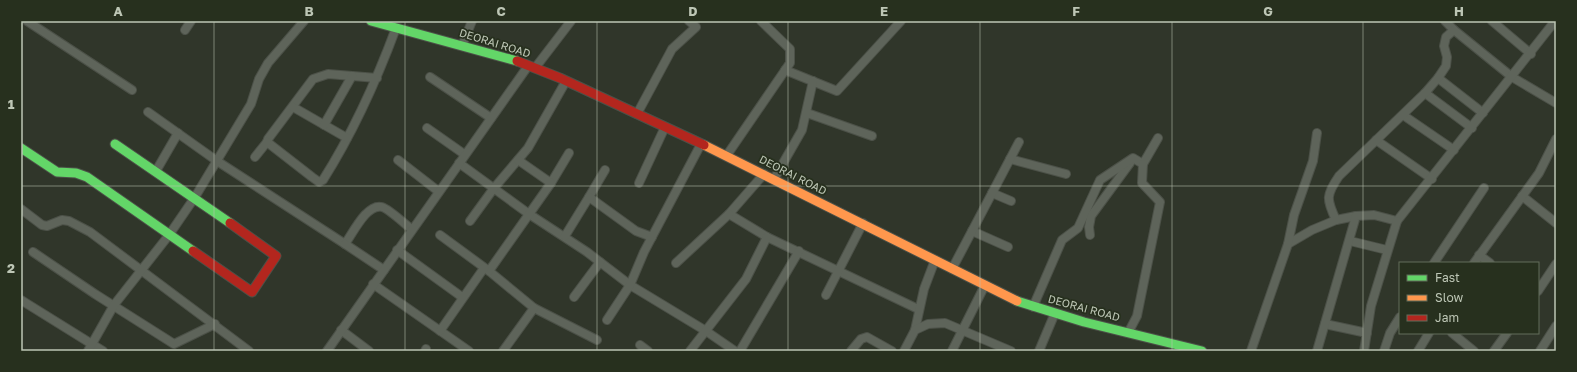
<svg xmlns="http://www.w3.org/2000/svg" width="1577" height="372" font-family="'Golos Text',sans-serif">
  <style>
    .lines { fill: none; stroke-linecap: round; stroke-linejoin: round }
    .street-casing { stroke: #4c5148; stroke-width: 10 }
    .fast-casing { stroke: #4c5148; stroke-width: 11 }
    .slow-casing { stroke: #4c5148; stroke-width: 11 }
    .jam-casing { stroke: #4c5148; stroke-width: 11 }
    .street { stroke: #5e645a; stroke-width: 8 }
    .fast { stroke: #63d668; stroke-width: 9 }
    .slow { stroke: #ff974d; stroke-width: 9 }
    .jam { stroke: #b3261e; stroke-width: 9 }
    .grid { fill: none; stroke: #bdc6b5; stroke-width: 1; stroke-opacity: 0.55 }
    .labels { text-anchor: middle; stroke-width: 3.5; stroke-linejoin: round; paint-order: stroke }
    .street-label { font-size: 11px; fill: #bdc6b5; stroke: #27301e }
    .neatline { fill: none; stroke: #bdc6b5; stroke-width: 1.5 }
    .grid-label { font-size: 13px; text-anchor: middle; font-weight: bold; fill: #bdc6b5 }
  </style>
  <rect width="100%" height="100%" fill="#30362a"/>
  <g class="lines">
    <defs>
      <g id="street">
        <polyline points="27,21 132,90"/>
        <polyline points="1445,21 1454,30"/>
        <polyline points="1492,21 1531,54"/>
        <polyline points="185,30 191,21"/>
        <polyline points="462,46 472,21"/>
        <polyline points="535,68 571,21"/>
        <polyline points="785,70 837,91 901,21"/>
        <polyline points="430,77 491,118"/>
        <path d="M 377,78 L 328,74 L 313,79 L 268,139 L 267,142 L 312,177 L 319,182 L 323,180 C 354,131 376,82 396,28"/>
        <polyline points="1438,78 1483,113"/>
        <polyline points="1425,93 1472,128"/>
        <polyline points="293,107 347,138"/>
        <path d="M 148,112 L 217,161 L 345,244 C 353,233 367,203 382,207 C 389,209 405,224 411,229"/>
        <polyline points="807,113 872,136"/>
        <polyline points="637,114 672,49 696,27 689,21"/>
        <polyline points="1403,115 1454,150"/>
        <polyline points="324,125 352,76"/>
        <polyline points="427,128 464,154"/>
        <polyline points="1376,140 1432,179"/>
        <polyline points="727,155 790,63 790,49 761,21"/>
        <polyline points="255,157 267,142"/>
        <polyline points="1010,159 1066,174"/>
        <polyline points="398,160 438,191"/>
        <polyline points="459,163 529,214 587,252 630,285 706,331 735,351"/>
        <polyline points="156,171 178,133"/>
        <polyline points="764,174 729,214 767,237 918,309"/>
        <polyline points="774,179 802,130 813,81"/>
        <polyline points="551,183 569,153"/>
        <polyline points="639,183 665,127"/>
        <polyline points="992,193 1011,201"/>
        <polyline points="1522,196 1556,223"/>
        <polyline points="589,197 605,170"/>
        <polyline points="21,209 42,225 47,226 62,220 69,221 90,232 249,351"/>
        <polyline points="1336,220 1356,216"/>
        <polyline points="470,221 494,188 528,148 566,81"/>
        <polyline points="972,231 1008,247"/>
        <polyline points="440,235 489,271 534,308 597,340"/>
        <polyline points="1090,235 1089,227 1091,216 1130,163"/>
        <polyline points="565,236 589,197 636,231 652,237"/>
        <polyline points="1350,241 1387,250"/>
        <polyline points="345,244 384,270"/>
        <path d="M 1288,244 L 1312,230 L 1336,220 C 1326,199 1326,195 1339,176 L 1425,93 L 1438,78 L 1446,66 L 1447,57 L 1444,46 L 1446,37 L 1454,30 L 1512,77 L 1556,103"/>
        <polyline points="397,250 462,297"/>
        <polyline points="33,252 95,294 174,344 215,324"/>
        <polyline points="1479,255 1490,263"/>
        <polyline points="676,263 729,214"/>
        <polyline points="1434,263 1484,188"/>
        <polyline points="1474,263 1539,173 1556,139"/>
        <polyline points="952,269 1019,142"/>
        <polyline points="489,271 551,183 518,160"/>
        <polyline points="373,284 469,351"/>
        <polyline points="1538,291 1556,264"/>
        <polyline points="826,295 863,223"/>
        <polyline points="574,297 600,262"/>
        <polyline points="21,300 103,351"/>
        <polyline points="1033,307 1062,240 1078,228 1100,180 1133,158 1143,164 1158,138"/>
        <polyline points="607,320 630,285 644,252 701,144"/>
        <polyline points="1325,324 1367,333"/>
        <polyline points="341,330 369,351"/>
        <polyline points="915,330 924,289 935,260"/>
        <polyline points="440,331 484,268"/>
        <polyline points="1128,333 1137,316 1160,202 1142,183 1143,164"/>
        <polyline points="1452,333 1474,351"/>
        <polyline points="640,345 648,351"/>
        <polyline points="88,351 114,305 169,235 195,197 251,104 259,79 268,63 304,21"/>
        <polyline points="327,351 528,66"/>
        <polyline points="425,351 426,349"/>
        <polyline points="503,351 534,308"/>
        <polyline points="690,351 746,279 767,237"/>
        <polyline points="740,351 799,251"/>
        <polyline points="851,351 861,339 867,337 892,351"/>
        <polyline points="904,351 915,330 928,324 945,323 1011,351"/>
        <polyline points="952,351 985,285"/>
        <polyline points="1039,351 1055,313"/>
        <polyline points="1251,351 1288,244 1294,215 1313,161 1317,133"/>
        <polyline points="1317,351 1356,216 1374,215 1397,221 1555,21"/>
        <polyline points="1364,351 1371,306 1397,221"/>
        <polyline points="1384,351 1390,333 1400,317"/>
        <polyline points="1418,351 1429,333"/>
        <polyline points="1494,351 1507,333"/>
        <polyline points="1540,351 1556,326"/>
      </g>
      <g id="fast">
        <polyline points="371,21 517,61"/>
        <polyline points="115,144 230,223"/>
        <polyline points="21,148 57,172 76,173 87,177 193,251"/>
        <polyline points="1017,301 1084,322 1202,351"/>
      </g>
      <polyline id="slow" points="704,145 1017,301"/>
      <g id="jam">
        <polyline points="517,61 560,78 704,145"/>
        <polyline points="193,251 252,292 276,256 230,223"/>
      </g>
    </defs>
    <!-- street casing -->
    <use href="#street" class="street-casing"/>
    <!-- fast casing -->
    <use href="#fast" class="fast-casing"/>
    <!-- slow casing -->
    <use href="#slow" class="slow-casing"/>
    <!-- jam casing -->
    <use href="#jam" class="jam-casing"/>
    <!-- street -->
    <use href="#street" class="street"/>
    <!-- fast -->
    <use href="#fast" class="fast"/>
    <!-- slow -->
    <use href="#slow" class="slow"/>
    <!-- jam -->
    <use href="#jam" class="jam"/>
  </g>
  <!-- grid -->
  <path class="grid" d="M 214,21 L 214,351M 405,21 L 405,351M 597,21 L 597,351M 788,21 L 788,351M 980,21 L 980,351M 1172,21 L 1172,351M 1363,21 L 1363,351M 21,186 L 1556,186"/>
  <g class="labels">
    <!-- street labels -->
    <g class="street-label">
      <text transform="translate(495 43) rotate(17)" y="4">DEORAI ROAD</text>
      <text transform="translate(793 175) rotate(27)" y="4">DEORAI ROAD</text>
      <text transform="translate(1084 308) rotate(15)" y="4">DEORAI ROAD</text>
    </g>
  </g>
  <!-- border -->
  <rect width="1577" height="372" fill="none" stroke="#27301e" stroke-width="44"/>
  <!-- legend -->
  <rect x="1399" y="262" width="140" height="72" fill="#27301e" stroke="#636c5a"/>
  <rect x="1407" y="275" width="20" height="6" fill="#63d668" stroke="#636c5a"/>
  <text x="1435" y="282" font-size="12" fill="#bdc6b5">Fast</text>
  <rect x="1407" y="295" width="20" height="6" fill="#ff974d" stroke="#636c5a"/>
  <text x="1435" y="302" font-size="12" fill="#bdc6b5">Slow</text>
  <rect x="1407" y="315" width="20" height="6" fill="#b3261e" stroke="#636c5a"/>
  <text x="1435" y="322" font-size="12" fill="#bdc6b5">Jam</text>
  <rect x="22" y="22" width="1533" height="328" class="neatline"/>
  <g class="grid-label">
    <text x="118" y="16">A</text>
    <text x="309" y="16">B</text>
    <text x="501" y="16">C</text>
    <text x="693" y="16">D</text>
    <text x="884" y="16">E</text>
    <text x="1076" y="16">F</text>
    <text x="1268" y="16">G</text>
    <text x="1459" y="16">H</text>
    <text x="11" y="109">1</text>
    <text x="11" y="273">2</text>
  </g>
</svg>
